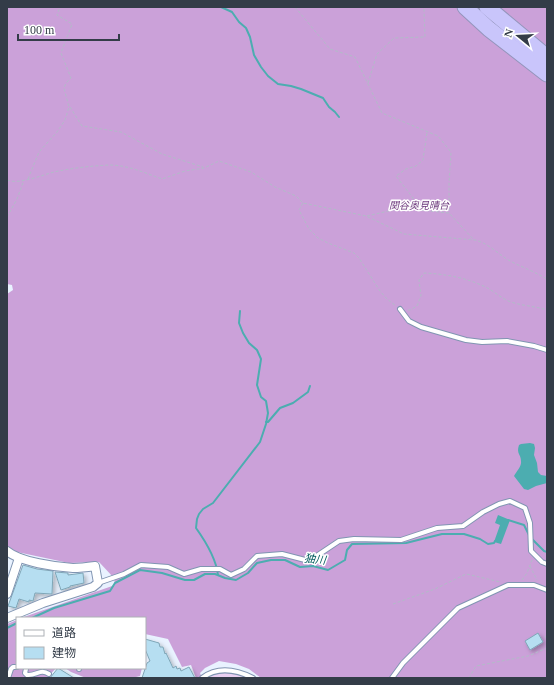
<svg xmlns="http://www.w3.org/2000/svg" width="554" height="685" font-family="'Times New Roman','Noto Sans JP',serif">
  <style>
    .green { fill: #ead0f2 }
    .forest { fill: #cba1d9 }
    .water { fill: #4cadb0 }
    .lines { fill: none; stroke-linecap: round; stroke-linejoin: round }
    .stream { stroke: #4cadb0; stroke-width: 2 }
    .building { fill: #b6def1; stroke: #7fa6b7; filter: url(#shadow) }
    .service-casing { stroke: #8195b2; stroke-width: 6 }
    .minor-casing { stroke: #8195b2; stroke-width: 10 }
    .motorway-casing { stroke: #9495bc; stroke-width: 17 }
    .path { stroke: #b2bbc8; stroke-width: 1; stroke-dasharray: 3 2; stroke-linecap: butt }
    .service { stroke: #fff; stroke-width: 4 }
    .minor { stroke: #fff; stroke-width: 8 }
    .motorway { stroke: #c9c5fb; stroke-width: 15 }
    .labels { text-anchor: middle; stroke-width: 3; stroke-linejoin: round; paint-order: stroke }
    .park-label { font-size: 10px; font-style: italic; fill: #6e3a7e; stroke: #fff }
    .water-label { font-size: 11px; font-style: italic; fill: #075e60; stroke: #fff }
  </style>
  <defs>
    <filter id="shadow"><feDropShadow dx="2.5" dy="2.5" stdDeviation="2" flood-color="#0004"/></filter>
  </defs>
  <rect width="100%" height="100%" fill="#e9f2ff"/>
  <!-- green -->
  <polygon class="green" points="229,672 241,674 248,678 207,678 217,674"/>
  <!-- forest -->
  <g class="forest">
    <polygon points="7,7 547,7 547,678 261,678 249,669 236,664 219,661 205,668 200,673 202,678 196,678 191,665 182,667 168,639 145,634 145,618 21,618 115,585 114,578 99,562 69,563 17,552 7,546 7,294 13,290 12,285 7,284"/>
    <polygon points="17,620 17,668 56,668 47,678 7,678 7,624"/>
    <polygon points="65,668 142,668 140,676 132,678 86,678 71,672"/>
  </g>
  <!-- water -->
  <g class="water">
    <path d="M 530,443 L 534,444 L 535,448 L 534,455 L 537,463 L 538,472 L 541,475 L 547,476 L 547,483 L 536,486 L 528,490 L 524,489 L 514,476 C 516,472 522,466 521,461 C 521,454 516,454 519,445 L 521,444 Z"/>
    <polygon points="498,515 510,520 501,544 494,542 500,525 495,523"/>
  </g>
  <g class="lines">
    <!-- stream -->
    <g class="stream">
      <polyline points="221,7 232,12 239,22 246,28 250,37 254,55 261,67 268,76 278,84 291,86 301,89 323,98 329,107 335,112 339,117"/>
      <polyline points="266,422 268,422 280,408 293,403 308,392 310,386"/>
      <polyline points="508,520 524,525 529,535"/>
      <polyline points="532,539 544,551 547,552"/>
      <path d="M 218,575 C 216,558 206,542 196,528 L 197,519 L 199,514 L 203,509 L 213,503 L 260,442 L 266,424 L 268,413 L 266,401 L 261,397 L 257,385 L 261,359 L 257,350 L 249,343 L 243,333 L 239,323 L 240,311"/>
      <polyline points="32,618 54,608 110,591 115,583 140,570 162,573 185,580 194,580 205,574 215,574 225,578 236,580 248,573 257,563 271,560 285,560 300,567 313,566 328,570 345,560 347,550 352,544 406,543 442,534 464,534 480,539 488,544 494,543 495,541"/>
      <polyline points="7,628 17,623"/>
    </g>
  </g>
  <!-- building -->
  <g class="building">
    <polygon points="23,565 37,569 53,571 52,594 35,593 33,601 29,600 29,602 19,599 16,608 8,606"/>
    <polygon points="55,572 68,573 68,575 83,573 84,583 70,586 70,587 61,590"/>
    <polygon points="538,633 543,642 530,650 525,641"/>
    <polygon points="145,639 159,643 160,647 163,647 165,654 166,653 173,668 176,666 177,669 180,668 181,671 189,667 195,678 142,678 147,663 150,661 145,649"/>
    <polygon points="58,668 74,678 50,678"/>
  </g>
  <g class="lines">
    <defs>
      <g id="service">
        <polyline points="400,309 409,321 421,327 466,340 482,342 507,341 534,346 547,350"/>
        <polyline points="98,583 124,574 141,565 168,567 184,574 201,569 220,569 231,575 244,569 257,556 282,554 309,561 339,541 354,539 401,540 437,528 463,526 483,512 499,504 510,501 525,508 530,523 531,551 542,562 547,564"/>
        <polyline points="79,668 79,669"/>
        <path d="M 26,669 L 25,673 L 27,675 C 37,676 40,668 49,674"/>
        <polyline points="8,678 11,669 13,667 17,667"/>
        <path d="M 202,678 C 218,666 237,670 253,678"/>
        <polyline points="392,678 403,663 458,608 508,585 534,585 547,590"/>
      </g>
      <g id="minor">
        <path d="M 7,551 C 20,562 56,567 73,568 C 81,568 88,567 95,566 L 98,583 L 93,587 L 43,603 L 7,618"/>
        <polyline points="7,594 19,558"/>
      </g>
      <g id="motorway">
        <polyline points="465,7 489,29 547,74"/>
        <polyline points="487,7 547,57"/>
      </g>
    </defs>
    <!-- service casing -->
    <use href="#service" class="service-casing"/>
    <!-- minor casing -->
    <use href="#minor" class="minor-casing"/>
    <!-- motorway casing -->
    <use href="#motorway" class="motorway-casing"/>
    <!-- path -->
    <g class="path">
      <polyline points="295,7 330,49 355,57 382,113 438,136 451,152 449,184 449,213"/>
      <polyline points="368,83 377,54 394,38 425,37 424,9 422,7"/>
      <polyline points="70,107 82,126 121,132 162,154 203,167"/>
      <polyline points="28,179 39,152 57,132 65,120 69,107 66,96 64,88 66,83 71,78 61,53 72,24 57,15 60,7"/>
      <path d="M 7,180 C 19,185 42,175 54,172 C 72,168 91,166 109,165 C 128,165 145,173 162,179 L 185,171 L 204,168 L 219,161 L 251,172 L 275,187 L 296,196 L 303,203 L 366,216 L 404,234 L 475,240 C 488,243 498,254 510,261 C 522,267 535,272 547,279"/>
      <polyline points="303,203 299,210 309,229 318,238 328,243 354,253 359,258 380,291 387,299 396,306"/>
      <polyline points="414,209 413,198 396,176 406,169 416,166 423,160 427,132"/>
      <polyline points="367,216 401,208 449,213 474,240"/>
      <polyline points="7,217 17,199 24,180"/>
      <path d="M 408,310 L 410,310 L 417,306 L 421,296 L 419,280 L 424,273 C 444,274 463,277 481,285 C 492,289 500,298 511,302 C 523,306 535,306 547,310"/>
      <polyline points="530,566 537,580"/>
      <polyline points="522,580 527,573 532,560"/>
      <polyline points="393,604 435,589 466,574 471,575 500,582"/>
      <polyline points="545,636 547,639"/>
      <polyline points="469,678 476,666 528,656 547,648"/>
    </g>
    <!-- service -->
    <use href="#service" class="service"/>
    <!-- minor -->
    <use href="#minor" class="minor"/>
    <!-- motorway -->
    <use href="#motorway" class="motorway"/>
  </g>
  <g class="labels">
    <!-- park labels -->
    <g class="park-label">
      <text x="419" y="209">関谷奥見晴台</text>
    </g>
    <!-- water labels -->
    <g class="water-label">
      <text transform="translate(315 559) rotate(6)" y="4">㹨川</text>
    </g>
  </g>
  <!-- border -->
  <rect width="554" height="685" fill="none" stroke="#333c48" stroke-width="16"/>
  <!-- legend -->
  <rect x="16" y="617" width="130" height="52" fill="#ffffff" stroke="#adb1b6"/>
  <rect x="24" y="630" width="20" height="6" fill="#ffffff" stroke="#adb1b6"/>
  <text x="52" y="637" font-size="12" fill="#333c48">道路</text>
  <rect x="24" y="647" width="20" height="12" fill="#b6def1" stroke="#adb1b6"/>
  <text x="52" y="657" font-size="12" fill="#333c48">建物</text>
  <!-- north arrow -->
  <g transform="translate(518 36) rotate(288)" stroke="#ffffff" stroke-width="3" paint-order="stroke">
  <path d="M0-3L7 15L0 10L-7 15Z" fill="#333c48"/>
  <text y="-6" font-size="11" font-weight="bold" text-anchor="middle" fill="#333c48">N</text>
  </g>
  <!-- scale -->
  <path d="M18 34v6h101v-6" fill="none" stroke="#333c48" stroke-width="2"/>
  <text x="24" y="34" font-size="12" fill="#333c48" stroke="#ffffff" stroke-width="3" paint-order="stroke">100 m</text>
</svg>
